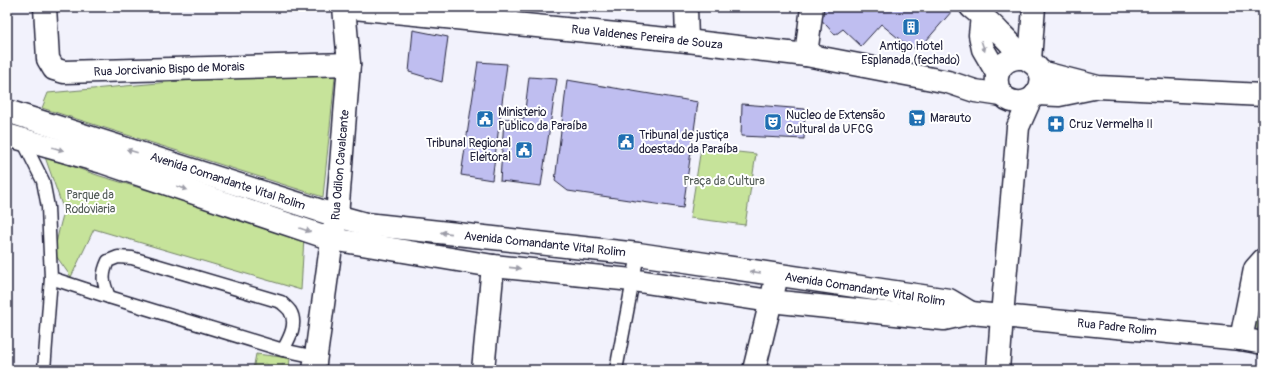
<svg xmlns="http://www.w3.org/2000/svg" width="1270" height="377" font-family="Pangolin,sans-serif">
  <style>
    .green { fill: #c6e39a; stroke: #74826a }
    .forest { fill: url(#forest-crowns); stroke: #74826a }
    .building { fill: #bfbef0; stroke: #22223b }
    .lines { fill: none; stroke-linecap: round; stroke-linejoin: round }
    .service-casing { stroke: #22223b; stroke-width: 15 }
    .minor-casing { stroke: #22223b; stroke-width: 25 }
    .secondary-casing { stroke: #22223b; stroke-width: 25 }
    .primary-casing { stroke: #22223b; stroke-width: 25 }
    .service { stroke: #fff; stroke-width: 12 }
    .minor { stroke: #fff; stroke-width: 22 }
    .secondary { stroke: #fff; stroke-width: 22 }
    .primary { stroke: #fff; stroke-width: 22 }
    .oneway { fill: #9c9ca7 }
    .labels { text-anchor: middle; stroke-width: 4; stroke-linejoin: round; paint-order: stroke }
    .street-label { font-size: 12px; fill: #22223b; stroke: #fff }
    .poi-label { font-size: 12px; fill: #22223b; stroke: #fff; text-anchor: start }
    .park-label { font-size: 12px; fill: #535c58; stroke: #fff }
  </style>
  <defs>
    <pattern id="forest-crowns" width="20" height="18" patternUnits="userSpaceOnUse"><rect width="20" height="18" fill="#c6e39a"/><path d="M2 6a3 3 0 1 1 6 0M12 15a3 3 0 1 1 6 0" fill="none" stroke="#aac286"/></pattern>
  </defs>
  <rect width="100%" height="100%" fill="#f2f2fc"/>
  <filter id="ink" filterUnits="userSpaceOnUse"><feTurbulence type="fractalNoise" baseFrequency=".025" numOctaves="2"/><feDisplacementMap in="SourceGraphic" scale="8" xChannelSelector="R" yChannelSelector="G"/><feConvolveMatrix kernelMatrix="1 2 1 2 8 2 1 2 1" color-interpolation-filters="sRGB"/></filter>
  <g filter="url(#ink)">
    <!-- green -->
    <g class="green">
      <polygon points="336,67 323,197 42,108 48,93"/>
      <polygon points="701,148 756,154 745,225 690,218"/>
      <polygon points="45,157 100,176 304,237 301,290 94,229 71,277 54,253 59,230 64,211"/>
      <polygon points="1262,263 1263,263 1263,329 1256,328"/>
    </g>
    <!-- forest -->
    <polygon class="forest" points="256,354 290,358 289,370 253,370"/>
    <!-- building -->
    <g class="building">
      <polygon points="825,7 948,7 952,11 919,49 909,47 881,24 861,46 843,29 835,35 818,16"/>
      <polygon points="413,30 448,37 442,82 409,72"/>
      <polygon points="478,62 507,64 492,180 461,175"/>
      <polygon points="529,77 557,79 541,186 500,181 504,119 524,118"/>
      <polygon points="567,80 698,102 683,208 568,191 555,181"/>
      <polygon points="742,104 805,109 804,139 741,136"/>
    </g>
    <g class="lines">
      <defs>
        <g id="service">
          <polyline points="22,139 43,181 48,207 51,278 109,297 283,350 316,357"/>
          <path d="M 109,297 C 103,282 101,276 108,261 L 118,257 L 132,258 L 281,302 C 284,305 288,308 290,311 C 298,324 289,339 283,350"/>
          <polyline points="44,370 51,278"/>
          <polyline points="616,370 638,254"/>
        </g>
        <g id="minor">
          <polyline points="45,7 48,59 54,69 64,72 349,64"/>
          <polyline points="344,7 687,41 806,55 948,82 975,91 1002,95"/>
          <polyline points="686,7 687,41"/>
          <polyline points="806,55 812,7"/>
          <polyline points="1030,60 1034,7"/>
          <polyline points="1241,339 1255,269 1263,260"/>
          <polyline points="314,370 332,239"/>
          <polyline points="483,370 493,266"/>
          <polyline points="754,370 777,276"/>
          <polyline points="998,370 1002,316"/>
        </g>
        <g id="secondary">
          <path d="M 971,7 C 982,16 992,24 1001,34 C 1009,41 1016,51 1025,58 C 1031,62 1037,65 1040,72 C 1043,79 1041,87 1037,93 C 1032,100 1024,103 1016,102 C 988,98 990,54 1026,58"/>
          <polyline points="982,16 980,35 983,49 997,73"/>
          <polyline points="1040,72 1098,87 1263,95"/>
          <polyline points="1036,94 1059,95 1093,88"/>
          <polyline points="1002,316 1018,127 1030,100"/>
        </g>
        <g id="primary">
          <polyline points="7,111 337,216 366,224 638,254 949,300 971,313"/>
          <polyline points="7,135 102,162 332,239 493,266 632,280 770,301 944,319 971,313 1241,339 1263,343"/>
          <polyline points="334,229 337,216 349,64 344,7"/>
        </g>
      </defs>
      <!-- service casing -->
      <use href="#service" class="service-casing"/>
      <!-- minor casing -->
      <use href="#minor" class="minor-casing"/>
      <!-- secondary casing -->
      <use href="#secondary" class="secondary-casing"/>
      <!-- primary casing -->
      <use href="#primary" class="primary-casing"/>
      <!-- service -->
      <use href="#service" class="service"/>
      <!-- minor -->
      <use href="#minor" class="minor"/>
      <!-- secondary -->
      <use href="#secondary" class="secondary"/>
      <!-- primary -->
      <use href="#primary" class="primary"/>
    </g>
    <!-- one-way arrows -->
    <defs><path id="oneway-solid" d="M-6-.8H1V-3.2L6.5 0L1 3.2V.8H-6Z"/></defs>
    <g class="oneway">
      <use href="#oneway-solid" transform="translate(983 46) rotate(71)"/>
      <use href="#oneway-solid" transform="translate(58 149) rotate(16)"/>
      <use href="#oneway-solid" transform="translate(132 151) rotate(-162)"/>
      <use href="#oneway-solid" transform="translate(182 188) rotate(19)"/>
      <use href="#oneway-solid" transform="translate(305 230) rotate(19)"/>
      <use href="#oneway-solid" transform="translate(446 233) rotate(-174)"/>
      <use href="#oneway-solid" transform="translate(515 268) rotate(6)"/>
      <use href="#oneway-solid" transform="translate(755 272) rotate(-171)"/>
    </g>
  </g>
  <!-- icons -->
  <defs>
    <symbol id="building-square" viewBox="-11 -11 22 22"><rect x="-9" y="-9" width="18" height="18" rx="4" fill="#1f6fb2" stroke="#fff"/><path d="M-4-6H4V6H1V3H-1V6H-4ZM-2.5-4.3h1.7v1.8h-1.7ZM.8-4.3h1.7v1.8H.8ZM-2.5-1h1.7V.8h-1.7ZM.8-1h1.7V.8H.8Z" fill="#fff"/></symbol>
    <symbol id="supermarket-square" viewBox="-11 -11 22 22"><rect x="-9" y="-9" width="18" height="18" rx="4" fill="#1f6fb2" stroke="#fff"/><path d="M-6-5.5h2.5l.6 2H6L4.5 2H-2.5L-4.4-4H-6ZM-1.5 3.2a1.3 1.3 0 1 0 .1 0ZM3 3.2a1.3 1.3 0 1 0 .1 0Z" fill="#fff"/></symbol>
    <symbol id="civic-square" viewBox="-11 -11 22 22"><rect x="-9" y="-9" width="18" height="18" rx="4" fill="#1f6fb2" stroke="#fff"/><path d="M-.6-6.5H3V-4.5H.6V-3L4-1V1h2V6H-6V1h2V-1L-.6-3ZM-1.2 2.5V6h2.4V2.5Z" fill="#fff"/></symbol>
    <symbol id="theatre-square" viewBox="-11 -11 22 22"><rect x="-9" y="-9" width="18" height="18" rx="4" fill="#1f6fb2" stroke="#fff"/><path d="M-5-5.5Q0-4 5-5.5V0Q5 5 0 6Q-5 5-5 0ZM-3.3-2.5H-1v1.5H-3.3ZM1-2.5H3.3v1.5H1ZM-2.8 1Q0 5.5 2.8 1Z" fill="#fff"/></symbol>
    <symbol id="pharmacy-square" viewBox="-11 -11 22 22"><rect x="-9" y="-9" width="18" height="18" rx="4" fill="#1f6fb2" stroke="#fff"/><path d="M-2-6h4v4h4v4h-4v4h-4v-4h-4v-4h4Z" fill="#fff"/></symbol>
  </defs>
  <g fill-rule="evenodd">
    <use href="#building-square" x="901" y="17" width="20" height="20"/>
    <use href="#supermarket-square" x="907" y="108" width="20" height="20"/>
    <use href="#civic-square" x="475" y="109" width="20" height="20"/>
    <use href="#theatre-square" x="763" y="112" width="20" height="20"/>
    <use href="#pharmacy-square" x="1046" y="114" width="20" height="20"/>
    <use href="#civic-square" x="616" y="132" width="20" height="20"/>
    <use href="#civic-square" x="514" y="140" width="20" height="20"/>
  </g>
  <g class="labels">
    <!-- street labels -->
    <g class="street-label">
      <text transform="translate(647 37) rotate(6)" y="4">Rua Valdenes Pereira de Souza</text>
      <text transform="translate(169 69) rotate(-2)" y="4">Rua Jorcivanio Bispo de Morais</text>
      <text transform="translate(340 165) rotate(-85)" y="4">Rua Odilon Cavalcante</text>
      <text transform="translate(228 181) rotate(18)" y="4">Avenida Comandante Vital Rolim</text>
      <text transform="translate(545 244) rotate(6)" y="4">Avenida Comandante Vital Rolim</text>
      <text transform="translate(865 289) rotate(9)" y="4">Avenida Comandante Vital Rolim</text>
      <text transform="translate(1117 327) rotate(6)" y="4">Rua Padre Rolim</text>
    </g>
    <!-- poi labels -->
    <g class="poi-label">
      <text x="911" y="50" text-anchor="middle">Antigo Hotel<tspan x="911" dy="14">Esplanada (fechado)</tspan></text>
      <text x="498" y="116">Ministerio<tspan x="498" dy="14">Publico da Paraíba</tspan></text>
      <text x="786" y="119">Nucleo de Extensão<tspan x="786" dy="14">Cultural da UFCG</tspan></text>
      <text x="930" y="122">Marauto</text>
      <text x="1069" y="128">Cruz Vermelha II</text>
      <text x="639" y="139">Tribunal de justiça<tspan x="639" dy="14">doestado da Paraíba</tspan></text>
      <text x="511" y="147" text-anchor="end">Tribunal Regional<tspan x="511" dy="14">Eleitoral</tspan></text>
    </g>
    <!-- park labels -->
    <g class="park-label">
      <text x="724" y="185">Praça da Cultura</text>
      <text x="90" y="199">Parque da<tspan x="90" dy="14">Rodoviaria</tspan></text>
    </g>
  </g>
  <!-- margin -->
  <rect width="1270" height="377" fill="none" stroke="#fff" stroke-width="24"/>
  <rect x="12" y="12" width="1246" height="353" fill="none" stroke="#22223b" stroke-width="1.5" filter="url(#ink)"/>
</svg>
